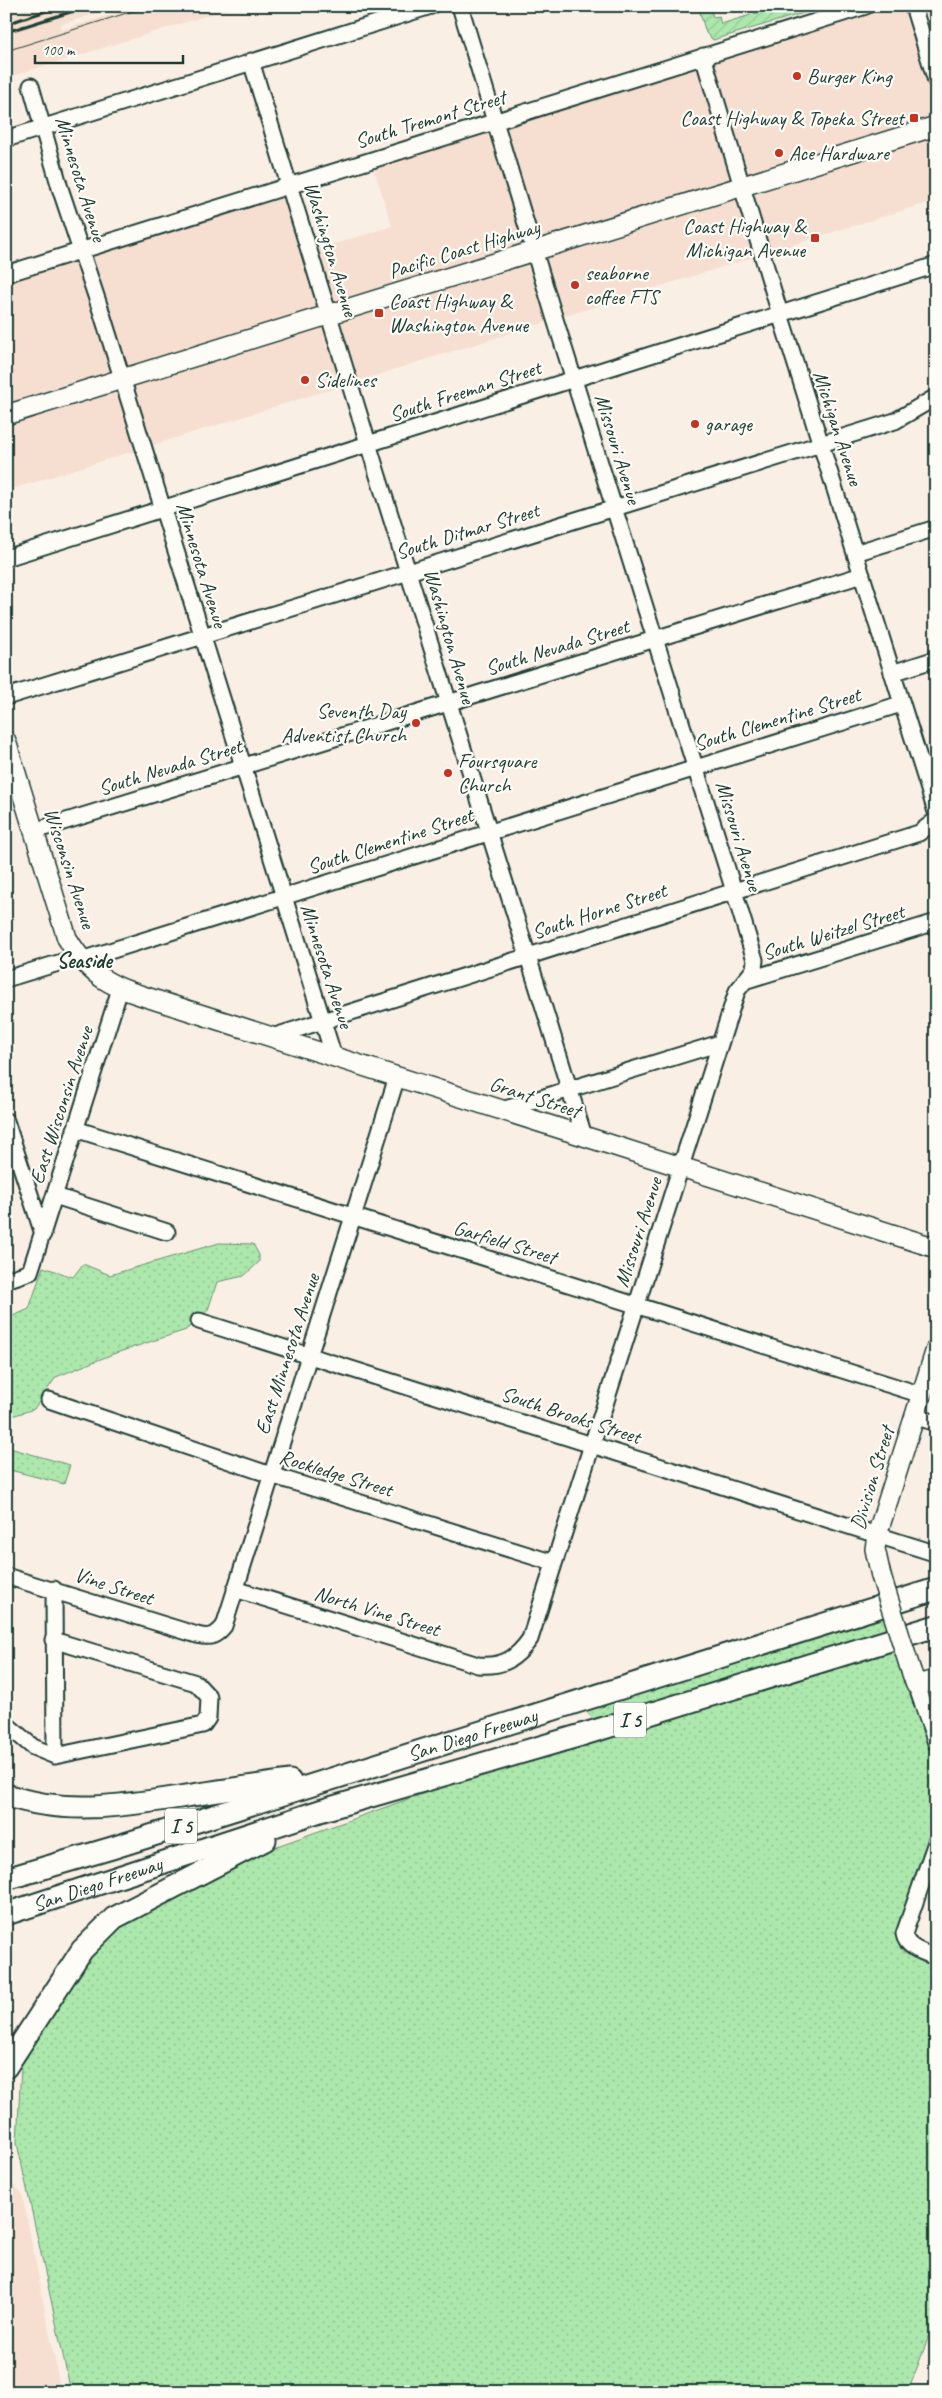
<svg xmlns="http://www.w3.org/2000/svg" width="942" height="2398" font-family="Caveat,sans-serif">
	<defs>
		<pattern id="grass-dots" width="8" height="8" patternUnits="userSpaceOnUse" patternTransform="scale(1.25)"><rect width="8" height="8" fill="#ace7ac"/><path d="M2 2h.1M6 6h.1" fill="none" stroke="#94c795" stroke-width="1.8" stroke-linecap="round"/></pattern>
		<pattern id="garden-furrows" width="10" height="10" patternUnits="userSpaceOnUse" patternTransform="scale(1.25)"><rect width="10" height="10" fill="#ace7ac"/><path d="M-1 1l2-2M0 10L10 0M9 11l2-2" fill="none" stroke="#94c795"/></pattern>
	</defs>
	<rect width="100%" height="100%" fill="#faefe5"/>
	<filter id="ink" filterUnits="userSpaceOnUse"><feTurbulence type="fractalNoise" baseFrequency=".02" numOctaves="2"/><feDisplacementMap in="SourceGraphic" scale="10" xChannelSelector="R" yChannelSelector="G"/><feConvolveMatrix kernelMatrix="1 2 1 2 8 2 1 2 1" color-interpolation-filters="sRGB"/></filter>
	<g filter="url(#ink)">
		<path fill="#f6dfd0" d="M 32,6 L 119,6 L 60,25 L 62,30 L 137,6 L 238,6 L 6,78 L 6,15 Z
			M 890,6 L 905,6 L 921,55 L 936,50 L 936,200 L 6,491 L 6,281 L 285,195 L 302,254 L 392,226 L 373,166 Z
			M 6,2177 L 22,2193 L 61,2392 L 6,2392 Z"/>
		<path fill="url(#grass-dots)" stroke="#669270" d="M 219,1243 L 253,1244 L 259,1255 L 259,1262 L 244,1276 L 217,1282 L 208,1310 L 186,1330 L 113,1354 L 56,1377 L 34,1409 L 6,1418 L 6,1319 L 29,1309 L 43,1267 L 73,1277 L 83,1264 L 110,1275 Z
			M 6,1447 L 70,1465 L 64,1484 L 6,1469 Z
			M 887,1603 L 907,1670 L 936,1683 L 936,1858 L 908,1939 L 936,1957 L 936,2317 L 908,2392 L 71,2392 L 17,2143 L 22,2047 L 90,1941 L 227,1864 L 598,1731 L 593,1719 L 574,1698 Z"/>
		<path fill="url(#garden-furrows)" stroke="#669270" d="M 698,6 L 710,6 L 713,17 L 719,16 L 721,24 L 780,6 L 827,6 L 713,40 L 706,33 Z"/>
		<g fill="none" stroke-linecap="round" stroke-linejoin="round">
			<defs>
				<path id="minor" d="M 913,6 L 936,81
					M 703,56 L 780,314 L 936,812
					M 251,61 C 360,420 471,778 584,1136
					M 31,86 L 60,188 L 102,314 L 334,1057
					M 6,139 L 431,6
					M 6,274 L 866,6
					M 855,553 L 936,528
					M 6,558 L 936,265
					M 892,673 L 936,659
					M 6,697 L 895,421 L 936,397
					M 34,831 L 862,575
					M 6,979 L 65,961 L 81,960 L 901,704
					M 744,981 L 936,922
					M 272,1037 L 919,833 L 936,820
					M 502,1110 L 720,1043
					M 6,1121 L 43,1234
					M 75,1129 L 922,1395
					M 55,1196 L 167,1232
					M 6,1280 L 30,1272 L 120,989
					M 199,1321 L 931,1552
					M 49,1400 L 271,1475 L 554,1563
					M 914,1416 L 936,1423
					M 6,1576 L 197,1635 C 210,1638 215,1637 224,1626 L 397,1077
					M 235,1589 L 478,1665 C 503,1667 516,1659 530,1639 L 737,991 L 754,969 L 755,960 L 734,891 L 554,316 L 460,6
					M 53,1640 L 196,1683 L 209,1697 L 208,1718 L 203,1725 L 55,1756 L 54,1589
					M 916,1685 L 936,1743
					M 6,1724 L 33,1747 L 55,1756
					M 936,1842 L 904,1934 C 906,1948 925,1953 936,1957"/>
				<path id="major" d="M 6,415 L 936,126
					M 6,741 L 67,938 C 95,985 119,988 168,1004 L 936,1248
					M 881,1576 L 875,1549 L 877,1535 L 936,1349
					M 911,1671 L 916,1685 L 936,1680"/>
				<g id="highway">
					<path d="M 6,1795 C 63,1815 122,1806 180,1797 C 217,1791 253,1786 290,1781"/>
					<path id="s1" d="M 6,1879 L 112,1848 L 936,1589"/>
					<path id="s2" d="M 6,1914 L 323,1810 L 578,1736 L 936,1626"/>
					<path d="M 6,2067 L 82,1950 L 114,1918 L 265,1840"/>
				</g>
			</defs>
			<use href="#minor" stroke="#1f3d34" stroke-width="19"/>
			<use href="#major" stroke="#1f3d34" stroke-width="22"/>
			<use href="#highway" stroke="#1f3d34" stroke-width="25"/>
			<use href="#minor" stroke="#fdfcf7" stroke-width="15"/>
			<use href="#major" stroke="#fdfcf7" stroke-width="19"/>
			<use href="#highway" stroke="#fdfcf7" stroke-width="21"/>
			<path stroke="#1f3d34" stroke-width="1" d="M 6,51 L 149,6"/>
			<path stroke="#1f3d34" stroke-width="3" d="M 6,24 L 62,6
				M 6,32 L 90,6"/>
			<defs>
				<path id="major-bridge" d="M 881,1576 L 911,1671"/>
			</defs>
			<use href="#major-bridge" stroke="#1f3d34" stroke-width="22" stroke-linecap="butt"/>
			<use href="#major-bridge" stroke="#fdfcf7" stroke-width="19"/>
		</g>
	</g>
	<g fill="#c8321e" stroke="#fdfcf7" stroke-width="2">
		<circle cx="797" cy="76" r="5"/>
		<rect x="909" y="113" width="10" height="10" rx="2.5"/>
		<circle cx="779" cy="153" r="5"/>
		<rect x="810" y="233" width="10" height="10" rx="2.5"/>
		<circle cx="575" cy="285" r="5"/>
		<rect x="374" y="308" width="10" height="10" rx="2.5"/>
		<circle cx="305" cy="380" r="5"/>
		<circle cx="695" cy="424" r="5"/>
		<circle cx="416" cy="723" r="5"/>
		<circle cx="448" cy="773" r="5"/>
	</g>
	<g text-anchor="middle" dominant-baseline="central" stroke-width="4.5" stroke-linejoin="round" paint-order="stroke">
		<g fill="#fdfcf7" stroke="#62766e" stroke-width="1">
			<rect x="614" y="1702.5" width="32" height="35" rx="4"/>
			<rect x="165" y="1808.5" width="32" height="35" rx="4"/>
		</g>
		<g font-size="20" font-weight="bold" fill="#1f3d34">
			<text x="630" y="1720">I 5</text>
			<text x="181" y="1826">I 5</text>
		</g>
		<g font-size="21" fill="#1f3d34" stroke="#fdfcf7" text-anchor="start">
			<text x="807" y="76">Burger King</text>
			<text x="904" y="118" text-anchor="end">Coast Highway &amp; Topeka Street</text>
			<text x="789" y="153">Ace Hardware</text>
			<text x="805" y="226" text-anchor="end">Coast Highway &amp;<tspan x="805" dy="24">Michigan Avenue</tspan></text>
			<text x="585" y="273">seaborne<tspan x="585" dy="24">coffee FTS</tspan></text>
			<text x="389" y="301">Coast Highway &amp;<tspan x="389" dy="24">Washington Avenue</tspan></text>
			<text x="315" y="380">Sidelines</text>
			<text x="705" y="424">garage</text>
			<text x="406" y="711" text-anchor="end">Seventh Day<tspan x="406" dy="24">Adventist Church</tspan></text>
			<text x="458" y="761">Foursquare<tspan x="458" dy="24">Church</tspan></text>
		</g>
		<g font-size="21" fill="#1f3d34" stroke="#fdfcf7">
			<text transform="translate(430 119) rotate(-17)">South Tremont Street</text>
			<text transform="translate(81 179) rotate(73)">Minnesota Avenue</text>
			<text transform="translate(331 249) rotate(73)">Washington Avenue</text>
			<text transform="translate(464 249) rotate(-17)">Pacific Coast Highway</text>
			<text transform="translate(465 391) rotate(-18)">South Freeman Street</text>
			<text transform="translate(838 428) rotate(72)">Michigan Avenue</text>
			<text transform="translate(618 449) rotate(73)">Missouri Avenue</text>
			<text transform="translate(467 531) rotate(-17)">South Ditmar Street</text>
			<text transform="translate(202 565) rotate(73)">Minnesota Avenue</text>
			<text transform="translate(450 636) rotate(74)">Washington Avenue</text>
			<text transform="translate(557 647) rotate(-17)">South Nevada Street</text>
			<text transform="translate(777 719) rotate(-17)">South Clementine Street</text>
			<text transform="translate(170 767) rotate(-17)">South Nevada Street</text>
			<text transform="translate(739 836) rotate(73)">Missouri Avenue</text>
			<text transform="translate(390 841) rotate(-18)">South Clementine Street</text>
			<text transform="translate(70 868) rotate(72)">Wisconsin Avenue</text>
			<text transform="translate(599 911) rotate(-18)">South Horne Street</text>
			<text transform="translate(833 932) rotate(-17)">South Weitzel Street</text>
			<text transform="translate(327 966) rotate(72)">Minnesota Avenue</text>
			<text transform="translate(535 1097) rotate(18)">Grant Street</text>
			<text transform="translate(61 1105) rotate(-72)">East Wisconsin Avenue</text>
			<text transform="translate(638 1232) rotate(-72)">Missouri Avenue</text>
			<text transform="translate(505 1242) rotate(17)">Garfield Street</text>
			<text transform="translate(287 1354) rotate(-72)">East Minnesota Avenue</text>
			<text transform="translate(571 1415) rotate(18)">South Brooks Street</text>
			<text transform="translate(336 1473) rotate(17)">Rockledge Street</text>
			<text transform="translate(872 1478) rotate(-73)">Division Street</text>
			<text transform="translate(114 1586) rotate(18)">Vine Street</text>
			<text transform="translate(377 1611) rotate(17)">North Vine Street</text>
			<text stroke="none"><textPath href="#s1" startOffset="488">San Diego Freeway</textPath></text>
			<text stroke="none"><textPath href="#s2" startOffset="96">San Diego Freeway</textPath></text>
		</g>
		<g font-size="22" font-weight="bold" fill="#1f3d34" stroke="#fdfcf7">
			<text x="84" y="961">Seaside</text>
		</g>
	</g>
	<rect width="942" height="2398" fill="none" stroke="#fdfcf7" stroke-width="25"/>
	<rect x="12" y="12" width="917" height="2373" fill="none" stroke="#1f3d34" stroke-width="2" filter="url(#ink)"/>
	<path d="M35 55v8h148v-8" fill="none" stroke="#1f3d34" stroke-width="2.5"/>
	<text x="42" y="55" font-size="15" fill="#1f3d34" stroke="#fdfcf7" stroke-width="4" paint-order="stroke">100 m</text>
</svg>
